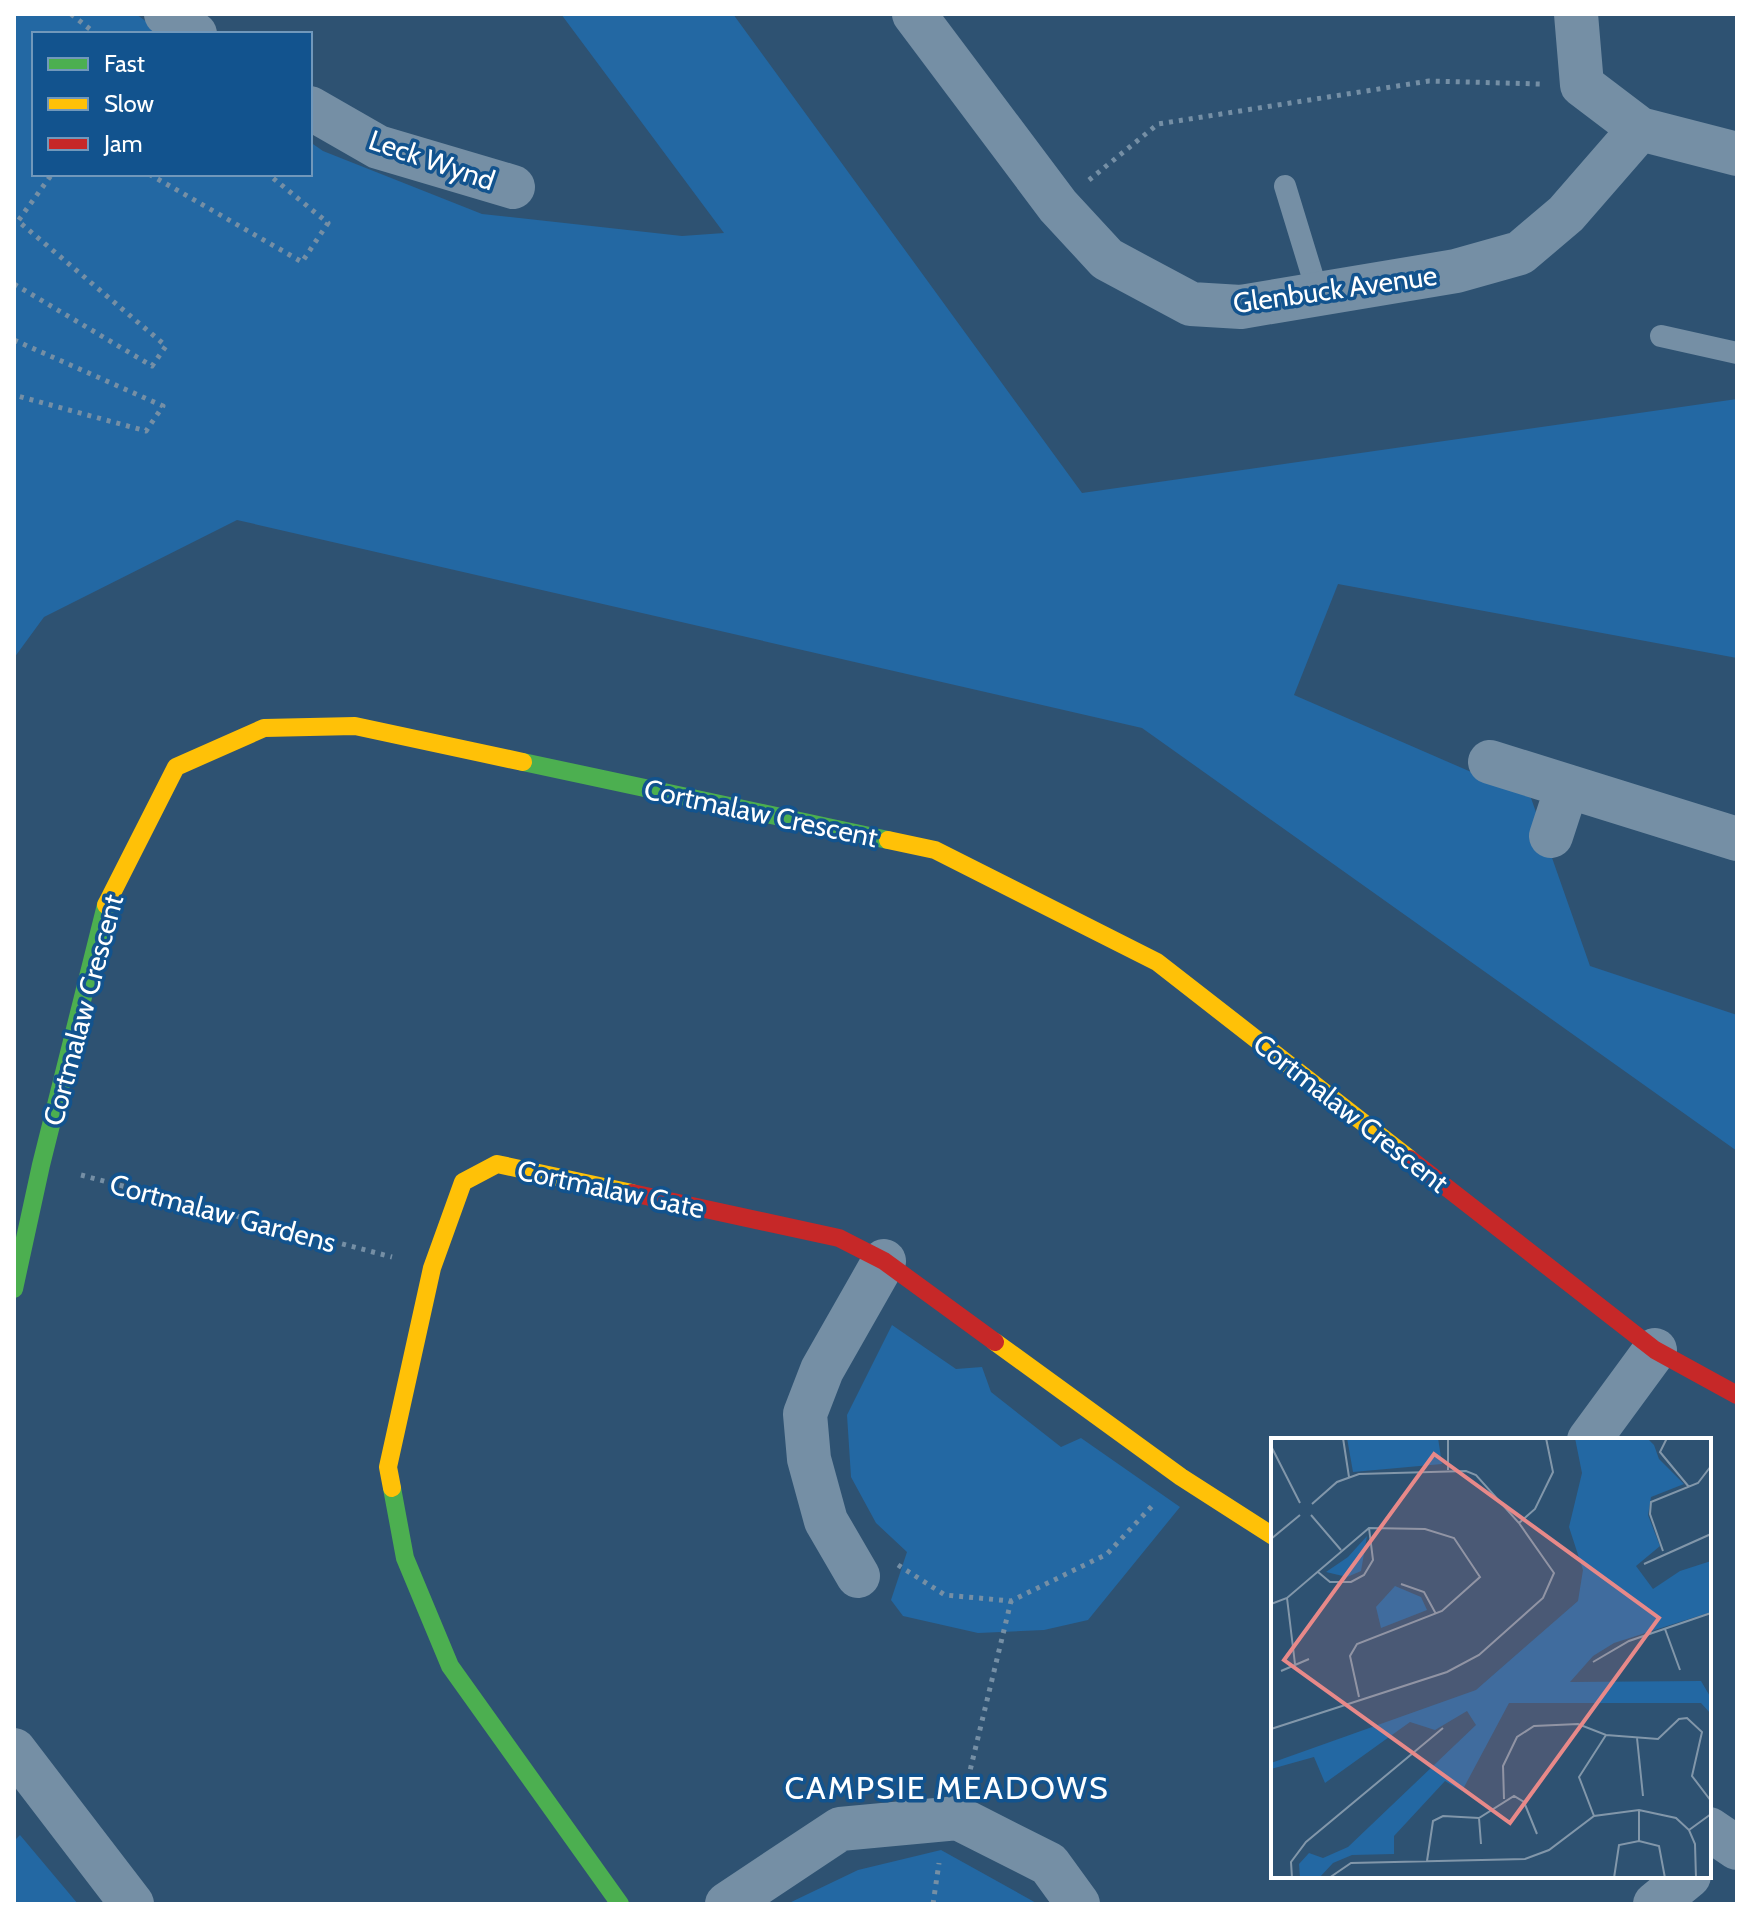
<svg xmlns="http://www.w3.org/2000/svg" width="1751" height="1918" font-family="Cabin,sans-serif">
	<rect width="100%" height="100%" fill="#2e5272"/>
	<path fill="#2368a3" d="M 14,14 L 136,14 L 163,34 L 34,34 L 34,174 L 310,174 L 310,142 L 323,151 L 482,214 L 682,236 L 724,233 L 561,14 L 733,14 L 1082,493 L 1737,399 L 1737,658 L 1338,584 L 1294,695 L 1531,798 L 1590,966 L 1737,1015 L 1737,1151 L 1142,728 L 237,520 L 44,617 L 14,658 Z
		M 892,1325 L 956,1369 L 982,1367 L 991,1392 L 1061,1447 L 1081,1438 L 1180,1507 L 1088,1620 L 1044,1630 L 978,1633 L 903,1616 L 891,1600 L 907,1552 L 876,1523 L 851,1477 L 847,1415 Z
		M 20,1835 L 78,1904 L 14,1904 L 14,1841 Z
		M 941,1850 L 1038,1904 L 787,1904 L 858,1870 Z"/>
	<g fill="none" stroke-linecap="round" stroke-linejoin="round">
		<path stroke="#758fa5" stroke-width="5" stroke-dasharray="4 6" stroke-linecap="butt" d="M 71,14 L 96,34
			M 149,174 L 302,262 L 328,223 L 268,174
			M 1089,180 L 1158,124 L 1429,81 L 1540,84
			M 14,284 L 152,366 L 166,346 L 18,221 L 52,174
			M 14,340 L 163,406 L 146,431 L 14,395
			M 81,1175 L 392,1257
			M 898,1565 L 945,1595 L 1011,1601 L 1107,1554 L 1152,1506
			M 968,1779 L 1011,1601
			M 933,1904 L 939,1863"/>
		<path stroke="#758fa5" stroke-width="22" d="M 1285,186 L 1318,294
			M 1661,336 L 1737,353"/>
		<path stroke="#758fa5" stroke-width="44" d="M 166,14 L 195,34
			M 914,14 L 1058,206 L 1107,259 L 1191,304 L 1241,307 L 1456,271 L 1520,253 L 1566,214 L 1640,129
			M 1576,14 L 1582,85 L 1640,129 L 1737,154
			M 310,108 L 378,147 L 513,187
			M 1490,762 L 1737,839
			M 1551,836 L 1567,787
			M 1589,1440 L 1655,1350
			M 858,1576 L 826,1521 L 809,1459 L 805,1414 L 822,1370 L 884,1261
			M 14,1750 L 132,1904
			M 1709,1829 L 1737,1848
			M 727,1904 L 840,1829 L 958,1818 L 1049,1864 L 1078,1904
			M 1655,1904 L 1689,1876"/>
		<path stroke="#4caf50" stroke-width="18" d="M 523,762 L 888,840
			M 14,1289 L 41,1165 L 106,905
			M 392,1488 L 405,1558 L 450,1666 L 620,1904"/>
		<path stroke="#ffc107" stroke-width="18" d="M 888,840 L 935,850 L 1157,962 L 1410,1159
			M 106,905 L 176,767 L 264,728 L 355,726 L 523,762
			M 995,1342 L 1181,1477 L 1273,1536
			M 392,1488 L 388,1467 L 432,1268 L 463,1182 L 497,1164 L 632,1193"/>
		<path stroke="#c62828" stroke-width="18" d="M 1410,1159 L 1655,1350 L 1737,1395
			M 632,1193 L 839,1238 L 884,1261 L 995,1342"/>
	</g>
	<g text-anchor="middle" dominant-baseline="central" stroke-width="7" stroke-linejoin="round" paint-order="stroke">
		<g font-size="28" fill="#fff" stroke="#12538e">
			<text transform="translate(432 160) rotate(19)">Leck Wynd</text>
			<text transform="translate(1335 289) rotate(-8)">Glenbuck Avenue</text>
			<text transform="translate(761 813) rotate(12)">Cortmalaw Crescent</text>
			<text transform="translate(83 1010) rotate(-75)">Cortmalaw Crescent</text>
			<text transform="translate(1351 1113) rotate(38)">Cortmalaw Crescent</text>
			<text transform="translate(611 1189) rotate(12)">Cortmalaw Gate</text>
			<text transform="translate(223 1213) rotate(15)">Cortmalaw Gardens</text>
		</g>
		<g font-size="32" letter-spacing="2" fill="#fff" stroke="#12538e">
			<text x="947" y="1787">CAMPSIE MEADOWS</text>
		</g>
	</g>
	<g transform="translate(1271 1438)">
		<rect width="440" height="440" fill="#2e5272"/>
		<path d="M 76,0 L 167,0 L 171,26 L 82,34 ZM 304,0 L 376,0 L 383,7 L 388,21 L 413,46 L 380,59 L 377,77 L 389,108 L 365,128 L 382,151 L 409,133 L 440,123 L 440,174 L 343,205 L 322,218 L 299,244 L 430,243 L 440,260 L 440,276 L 430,265 L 238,265 L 191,353 L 174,343 L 123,398 L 123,416 L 81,417 L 62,425 L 48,440 L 29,440 L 28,426 L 38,415 L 52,420 L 77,409 L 205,287 L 196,273 L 164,292 L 139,284 L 54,345 L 43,319 L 0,331 L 0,325 L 205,252 L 307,163 L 312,132 L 298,89 L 311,35 ZM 96,98 L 90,133 L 76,139 L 55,134 L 77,119 ZM 124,148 L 150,159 L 156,172 L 110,190 L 105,169 Z" fill="#2368a3"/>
		<path fill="none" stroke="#8297aa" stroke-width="2" d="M 72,0 L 78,39M 177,0 L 177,32M 396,0 L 389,14 L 418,49M 0,8 L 29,65M 40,77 L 70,112M 248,85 L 264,71 L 282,34 L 275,0M 0,101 L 29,77M 392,113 L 379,76 L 380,64 L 427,45 L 440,28M 373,126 L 440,96M 47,134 L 59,144 L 80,144 L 93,137 L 102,122 L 98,90M 130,146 L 153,154 L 165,176M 16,160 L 24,226M 0,166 L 16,160 L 98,90 L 154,91 L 183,100 L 209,139 L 171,173 L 86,206 L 79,218 L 88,259M 394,191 L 409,232M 322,224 L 358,203 L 440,175M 10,233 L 38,221M 0,291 L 176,234 L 208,217 L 272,160 L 283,135 L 248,85 L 205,37 L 195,33 L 88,36 L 66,44 L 41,66M 366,300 L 372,358M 233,361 L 232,328 L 246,299 L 263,288 L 307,286 L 335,297 L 387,301 L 408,281 L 416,280 L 431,294 L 421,338 L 440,363M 323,378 L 308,339 L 335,297M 208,380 L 210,406M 418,392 L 440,376M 368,403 L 368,372M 156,423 L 162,383 L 172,378 L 208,380 L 243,358 L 253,364 L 266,396M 21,440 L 20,424 L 35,404 L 172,290M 58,440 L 80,425 L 254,421 L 278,412 L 323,378 L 368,372 L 405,380 L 418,392 L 424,406 L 425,440M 343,440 L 348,407 L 368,403 L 388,408 L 394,440"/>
		<path fill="#e88989" fill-opacity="0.15" stroke="#e88989" stroke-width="4" d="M 163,16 L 388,180 L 239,385 L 13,222 Z"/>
		<rect width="440" height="440" fill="none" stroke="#fff" stroke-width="4"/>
	</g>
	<rect width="1751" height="1918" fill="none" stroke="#ffffff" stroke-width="32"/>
	<rect x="32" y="32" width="280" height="144" fill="#12538e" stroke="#7198bb" stroke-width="2"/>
	<rect x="48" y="58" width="40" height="12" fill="#4caf50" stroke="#7198bb" stroke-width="2"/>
	<text x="104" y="72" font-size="24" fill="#ffffff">Fast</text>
	<rect x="48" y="98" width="40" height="12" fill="#ffc107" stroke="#7198bb" stroke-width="2"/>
	<text x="104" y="112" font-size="24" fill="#ffffff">Slow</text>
	<rect x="48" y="138" width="40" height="12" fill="#c62828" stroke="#7198bb" stroke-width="2"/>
	<text x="104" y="152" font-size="24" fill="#ffffff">Jam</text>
</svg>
